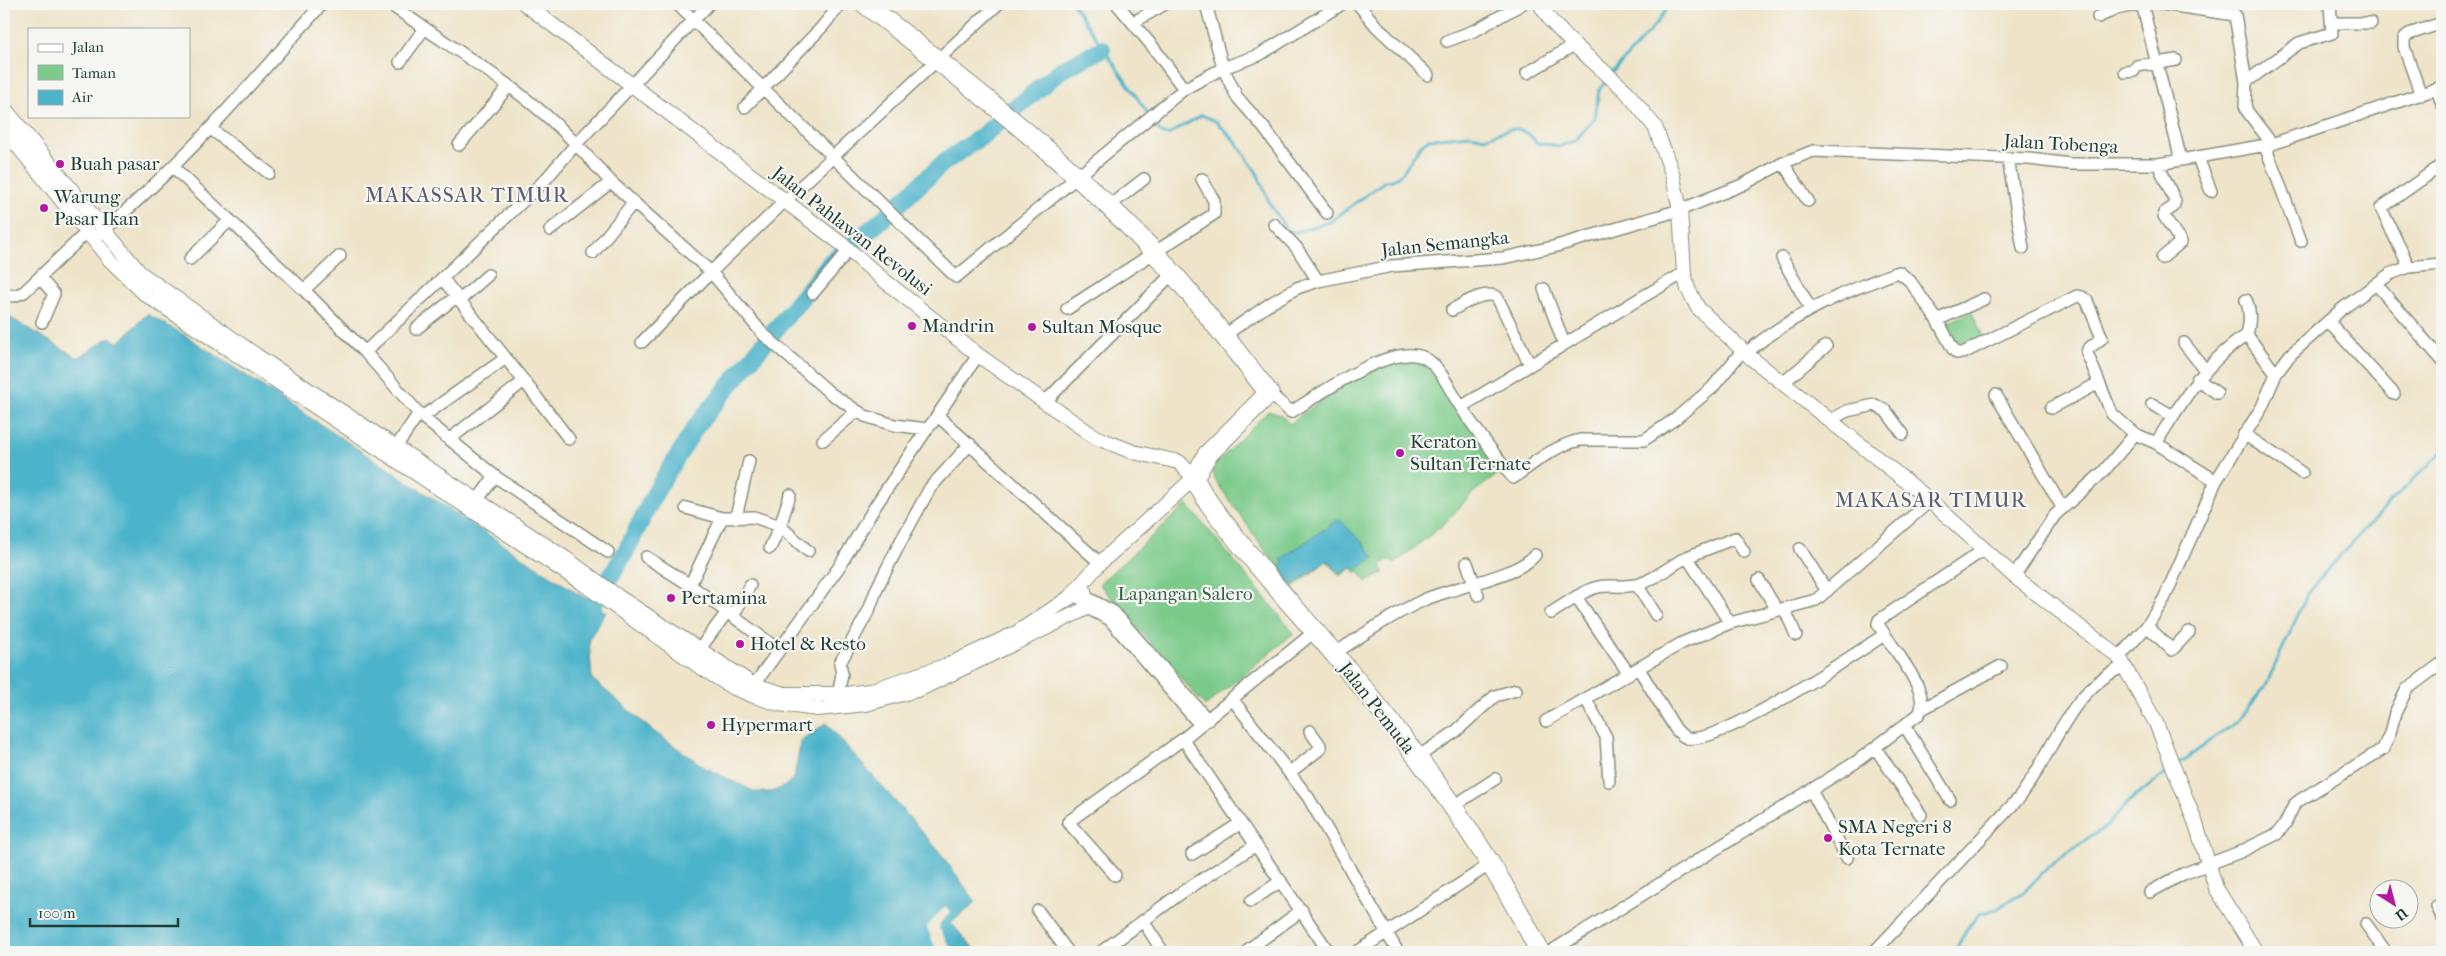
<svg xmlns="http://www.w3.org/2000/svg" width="2446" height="956" font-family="'IM FELL French Canon',serif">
	<rect width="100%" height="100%" fill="#f6f6f2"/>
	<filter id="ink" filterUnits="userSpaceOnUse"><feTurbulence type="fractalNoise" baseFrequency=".02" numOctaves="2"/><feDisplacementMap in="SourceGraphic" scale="10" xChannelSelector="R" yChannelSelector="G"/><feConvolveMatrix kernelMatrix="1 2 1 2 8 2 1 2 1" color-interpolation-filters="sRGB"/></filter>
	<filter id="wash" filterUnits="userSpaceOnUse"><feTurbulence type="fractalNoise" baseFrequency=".0096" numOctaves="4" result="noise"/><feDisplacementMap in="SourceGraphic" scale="20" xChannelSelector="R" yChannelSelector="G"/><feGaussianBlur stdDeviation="1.12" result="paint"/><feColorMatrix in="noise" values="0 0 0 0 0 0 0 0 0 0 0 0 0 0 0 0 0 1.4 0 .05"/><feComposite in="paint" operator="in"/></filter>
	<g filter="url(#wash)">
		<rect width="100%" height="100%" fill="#efe4c9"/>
		<path fill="#7ccb8b" stroke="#4e8460" d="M 1972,312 L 1983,337 L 1954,350 L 1943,325 Z
			M 1417,360 C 1439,369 1486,448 1501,472 L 1474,492 L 1443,525 L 1394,564 L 1389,559 L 1381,565 L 1383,573 L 1366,582 L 1359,571 L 1356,573 L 1352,568 L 1340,576 L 1327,561 L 1292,588 L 1215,480 L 1213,472 L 1215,464 L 1268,411 L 1281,415 L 1290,424 C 1329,393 1367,365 1417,360 Z
			M 1187,504 L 1294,633 L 1205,706 L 1099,584 Z"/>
		<path fill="#4cb3ca" stroke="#36787f" d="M 4,314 L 78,358 L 110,337 L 118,343 L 147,314 L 183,334 L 606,612 L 589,639 L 592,679 L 653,731 L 706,768 L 755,792 L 772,792 L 785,786 L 794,777 L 801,741 L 826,723 L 938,850 L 976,902 L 951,923 L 977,952 L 4,952 Z
			M 1339,519 L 1362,542 L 1374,557 L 1356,570 L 1353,566 L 1340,574 L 1328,560 L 1292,585 L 1280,567 L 1283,563 L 1281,559 Z"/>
		<path fill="#efe4c9" d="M 945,906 L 951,912 L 940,923 L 939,928 L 953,952 L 937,952 L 927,927 Z"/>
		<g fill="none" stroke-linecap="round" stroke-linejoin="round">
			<path stroke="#4cb3ca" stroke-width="3" d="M 1073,4 L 1149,115
				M 1611,74 L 1657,23 L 1670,4
				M 1152,120 L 1161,133 L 1168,135 L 1202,115 L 1217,122 L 1236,142 L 1257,173 L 1271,206 L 1287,230 L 1295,232 L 1330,222 L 1385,181 L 1393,180 L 1403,172 L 1420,146 L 1429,139 L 1470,135 L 1485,138 L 1509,129 L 1518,129 L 1529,134 L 1537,143 L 1560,146 L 1575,141 L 1595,118 L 1599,90 L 1608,79
				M 2177,765 L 2237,722 L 2265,687 L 2307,595 L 2331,565 L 2395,497 L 2442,452
				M 1954,952 L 1969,926 L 1979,914 L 1997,909 L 2024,892 L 2050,865 L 2107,826 L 2127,803 L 2170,770"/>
			<path stroke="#4cb3ca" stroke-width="18" d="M 594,603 L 625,553 L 656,491 L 697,425 L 831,262 L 884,218 L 943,163 L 981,137 L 1061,70 L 1102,49"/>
		</g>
	</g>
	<g filter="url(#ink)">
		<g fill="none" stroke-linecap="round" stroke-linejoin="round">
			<defs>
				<path id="minor" d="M 390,4 C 453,50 522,87 576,144 L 709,4
					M 677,4 L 956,277 L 1184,89 L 1223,68 L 1259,55 L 1342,4
					M 1117,4 L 1153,47 L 1184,89
					M 1206,4 L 1223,68 L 1237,97 L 1264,128 L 1327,213
					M 1358,4 L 1377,27 L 1428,75
					M 2142,4 L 2181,160
					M 2162,4 L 2235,15 L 2246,82 L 2245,105 L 2247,111 L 2272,144
					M 2098,17 L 2116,9 L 2141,4
					M 1134,22 L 1165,4
					M 2332,23 L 2371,23
					M 1447,41 L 1476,30 L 1522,4
					M 400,62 L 424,29
					M 2125,72 L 2134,71 L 2137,66 L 2176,60
					M 1527,73 L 1574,45
					M 2246,82 L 2299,43 L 2332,33 L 2330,4
					M 2437,89 L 2442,104
					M 2421,95 L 2404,47 L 2404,38 L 2409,34 L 2442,23
					M 745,107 L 822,27 L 841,4
					M 211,129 L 269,173
					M 459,145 L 509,86
					M 2265,146 L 2301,241
					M 2008,158 L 2023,248
					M 2198,158 L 2211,191
					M 1783,163 L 1808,201
					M 2158,164 L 2175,201 L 2173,207 L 2164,213 L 2164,216 L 2181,242 L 2162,258
					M 173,167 L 304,290 L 365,352 L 422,417 L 496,477 L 608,552
					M 1109,206 L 1144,179
					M 1274,224 L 1296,247 L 1318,281
					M 550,230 L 611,182
					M 99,234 C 182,165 251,84 322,4
					M 593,253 L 633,203
					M 1782,258 L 1810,308
					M 190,259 L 230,220
					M 2409,267 L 2381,208 L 2442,165
					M 40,278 L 54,294 L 42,322
					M 442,278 L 524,381 L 450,439
					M 2376,284 L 2440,358
					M 1544,289 L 1564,344
					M 304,290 L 340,256
					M 813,293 L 849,250
					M 4,294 L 14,296 L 24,292 L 87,232
					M 460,300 L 488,275
					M 1067,309 L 1214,214 L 1214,201 L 1202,179
					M 1452,310 C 1463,304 1484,290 1497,297 L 1530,365
					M 1937,320 L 1953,349 L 1957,353 L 1963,353 L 2077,296 L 2082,297 L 2087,301 L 2102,338 L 2088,349 L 2087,353 L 2112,414 L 2135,434
					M 2328,321 L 2394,394
					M 416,329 L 457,296
					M 2247,335 L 2276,374
					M 1225,338 L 1232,330 L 1271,303 L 1297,288 L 1318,281 L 1392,266 L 1503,258 L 1553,247 L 1680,210 L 1742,185 L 1783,163 L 1813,151 L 2029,159 L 2070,164 L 2158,164 L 2272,144 L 2442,87
					M 642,342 L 711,272 L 763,334 L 830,393 L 865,416 L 894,425 L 927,429 L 933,422 L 978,355
					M 2184,343 L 2205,370
					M 365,352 L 545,180 L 576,144 L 611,182 L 711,272 L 784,202 L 998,4
					M 1746,353 C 1781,324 1817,304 1859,287 C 1873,282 1885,276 1899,272 L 1910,281 L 1937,320 L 1984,299
					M 2197,379 L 2217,393
					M 524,381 L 569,439
					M 1783,383 L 1826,346
					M 1269,393 L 1291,412 C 1318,396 1397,337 1428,360 C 1443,371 1451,393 1461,407 C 1477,432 1495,455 1513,478 C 1534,463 1554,446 1580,440 L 1644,440 L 1675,419 L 1712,388 L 1743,350
					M 1996,395 L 2062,507
					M 1045,402 L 1172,274
					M 2152,404 L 2173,416
					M 1461,407 L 1639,299 L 1684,273
					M 2051,408 L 2099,383
					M 938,416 L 1100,563
					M 422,417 L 506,358
					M 1831,420 L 1847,411 L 1875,405 L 1886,411 L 1903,434
					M 2244,434 L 2302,473
					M 823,440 L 857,411
					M 2156,443 C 2182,402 2205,361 2247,335 C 2250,322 2251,312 2246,300
					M 396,447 L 419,413
					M 2216,481 L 2262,407 L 2276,374 L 2290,355 L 2342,309 L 2390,274 L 2409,267 L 2442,264
					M 476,502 L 495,476
					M 686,508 L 722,518
					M 736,517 L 749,461
					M 770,548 L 780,526 L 790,495
					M 1800,549 L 1827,591
					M 646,557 L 690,585 L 779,650
					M 1687,557 L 1735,538 L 1744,552
					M 1467,563 L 1478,595
					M 2014,576 L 2055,515 L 2103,472 L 2135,434 L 2156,443 L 2216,481 L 2164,599 L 2147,626 L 2119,657
					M 1759,580 L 1777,610
					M 690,585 L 722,518 L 754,517 L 780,526 L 808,551
					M 1637,585 L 1656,615
					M 1078,598 L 1086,597 L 1114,612 L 1208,720
					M 1087,608 L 1109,619 L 1200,725
					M 1784,608 L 1796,635
					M 1551,613 L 1576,597
					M 733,616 L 750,585
					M 2147,626 L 2172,650 L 2189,632
					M 699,650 L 727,612
					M 1334,654 C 1364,634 1393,614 1426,599 C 1454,587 1518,576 1535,555
					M 1639,669 L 1675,728 C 1678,732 1682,736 1687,738 C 1720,745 1852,656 1884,635
					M 1629,674 L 1576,597 C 1603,580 1608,589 1636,585 C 1650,583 1673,564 1687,557 L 1730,623
					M 754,685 L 839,567 L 876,505 L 927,429
					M 838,695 L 842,674 L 840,663 L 869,610 L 877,588 L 901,541 L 930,488 L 970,444
					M 1586,699 L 1606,737 L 1609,781
					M 1233,700 L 1308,797 L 1398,952
					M 1922,709 L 2001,666
					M 1546,721 L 1682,643 L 1730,623 L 1816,600 L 1931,500
					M 1905,726 L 1950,800
					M 1183,739 L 1329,952
					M 1876,749 L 1921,815
					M 1416,758 L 1455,732 L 1495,696 L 1516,690
					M 1289,773 L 1320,749 L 1320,745 L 1310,731
					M 1811,790 L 1847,858
					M 1452,807 L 1495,779
					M 1192,854 L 1241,823
					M 1115,875 L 1068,822 L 1183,739 L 1314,632
					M 2150,892 L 2183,874 L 2240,852 L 2277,834 L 2285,824 L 2294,805 L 2300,800 L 2383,749 L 2390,733 L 2395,713 L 2407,689 L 2442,663
					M 1251,901 L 1281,881
					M 2437,906 L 2442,917
					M 1038,911 L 1068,952
					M 1143,921 L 1163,952
					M 2366,924 L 2386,952
					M 1101,952 L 1181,893 L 1256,845
					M 1248,952 L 1249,949 L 1302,910
					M 1357,952 L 1492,863
					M 1550,952 L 1856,762 L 1919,714 C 1933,692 1890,646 1878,624 L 1879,620 L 1985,549
					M 1874,952 L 2019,798 C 2054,753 2068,689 2125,666"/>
				<path id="tertiary" d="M 1540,4 L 1551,21 L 1571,42 L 1626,91 L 1655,127 L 1672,173 L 1680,210 L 1684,273 L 1688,289 L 1698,308 L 1750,357 L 1926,497 L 2014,576 L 2119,657 L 2156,723 L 2196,824 L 2216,888 L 2256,952
					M 4,108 L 140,273 L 257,356 L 565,558 L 617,596 L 754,685 L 784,694 L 847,694 L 869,691 L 948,665 L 1018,632 L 1069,598 L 1100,563 L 1194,478 L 1179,462 L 1133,452 L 1095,437 L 978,355 L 885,281 L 843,245 L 525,4
					M 4,129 L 110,260 L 145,294 L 585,585 L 699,666 L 732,687 L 754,696 L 779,704 L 818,709 L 866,704 L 920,689 L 1087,608 L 1083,585"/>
				<path id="trunk" d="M 865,4 C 959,76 1053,149 1136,233 C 1184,282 1226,339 1269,393 L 1207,455 L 1194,478 C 1205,500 1220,518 1235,537 C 1267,578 1302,616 1336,656 C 1414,747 1486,845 1540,952"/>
			</defs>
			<use href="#minor" stroke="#87907e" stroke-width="14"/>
			<use href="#tertiary" stroke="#87907e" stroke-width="16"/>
			<use href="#trunk" stroke="#87907e" stroke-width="21"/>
			<use href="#minor" stroke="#fff" stroke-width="11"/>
			<use href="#tertiary" stroke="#fff" stroke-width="14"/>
			<use href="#trunk" stroke="#fff" stroke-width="19"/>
		</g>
	</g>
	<g fill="#b5179e" stroke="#f6f6f2" stroke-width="2">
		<circle cx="60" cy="164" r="5"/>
		<circle cx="44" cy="208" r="5"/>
		<circle cx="912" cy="326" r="5"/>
		<circle cx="1032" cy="327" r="5"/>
		<circle cx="1400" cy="453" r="5"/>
		<circle cx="671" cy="598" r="5"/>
		<circle cx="740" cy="644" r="5"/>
		<circle cx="711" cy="725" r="5"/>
		<circle cx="1828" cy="838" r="5"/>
	</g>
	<g text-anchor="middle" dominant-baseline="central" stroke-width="4.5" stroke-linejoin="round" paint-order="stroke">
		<g font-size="19" fill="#1f3d34" stroke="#f6f6f2">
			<text transform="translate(2061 144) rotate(3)">Jalan Tobenga</text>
			<text transform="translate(852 231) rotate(38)">Jalan Pahlawan Revolusi</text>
			<text transform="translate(1445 244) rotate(-6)">Jalan Semangka</text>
			<text transform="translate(1377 708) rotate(52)">Jalan Pemuda</text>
		</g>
		<g font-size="19" fill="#1f3d34" stroke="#f6f6f2" text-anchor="start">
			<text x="70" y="164">Buah pasar</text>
			<text x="54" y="197">Warung<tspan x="54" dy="22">Pasar Ikan</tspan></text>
			<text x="922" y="326">Mandrin</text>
			<text x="1042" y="327">Sultan Mosque</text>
			<text x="1410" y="442">Keraton<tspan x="1410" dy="22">Sultan Ternate</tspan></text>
			<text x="681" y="598">Pertamina</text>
			<text x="750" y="644">Hotel &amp; Resto</text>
			<text x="721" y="725">Hypermart</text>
			<text x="1838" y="827">SMA Negeri 8<tspan x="1838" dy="22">Kota Ternate</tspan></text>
		</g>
		<g font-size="19" fill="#36604a" stroke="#f6f6f2">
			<text x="1185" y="594">Lapangan Salero</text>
		</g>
		<g font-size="21" letter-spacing="1" fill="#5c5e6f" stroke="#f6f6f2">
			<text x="467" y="195">MAKASSAR TIMUR</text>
			<text x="1931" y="500">MAKASAR TIMUR</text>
		</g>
	</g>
	<rect width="2446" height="956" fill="none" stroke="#f6f6f2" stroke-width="20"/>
	<rect x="28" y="28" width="162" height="90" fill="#f6f6f2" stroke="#a0aca6"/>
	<rect x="38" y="44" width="25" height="8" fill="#ffffff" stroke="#a0aca6"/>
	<text x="72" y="52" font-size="15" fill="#1f3d34">Jalan</text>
	<rect x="38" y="65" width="25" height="15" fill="#7ccb8b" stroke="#a0aca6"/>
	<text x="72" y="78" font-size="15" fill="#1f3d34">Taman</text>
	<rect x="38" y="90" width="25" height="15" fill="#4cb3ca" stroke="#a0aca6"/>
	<text x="72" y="102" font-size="15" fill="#1f3d34">Air</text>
	<g transform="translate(2394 904) rotate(144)"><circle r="24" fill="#f6f6f2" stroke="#a0aca6"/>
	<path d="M0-4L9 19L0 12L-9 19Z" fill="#b5179e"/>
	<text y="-8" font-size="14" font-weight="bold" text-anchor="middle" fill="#1f3d34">U</text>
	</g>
	<path d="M30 918v8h148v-8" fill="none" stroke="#1f3d34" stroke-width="2.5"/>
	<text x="38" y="918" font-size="15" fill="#1f3d34" stroke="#f6f6f2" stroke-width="4" paint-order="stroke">100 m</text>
</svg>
